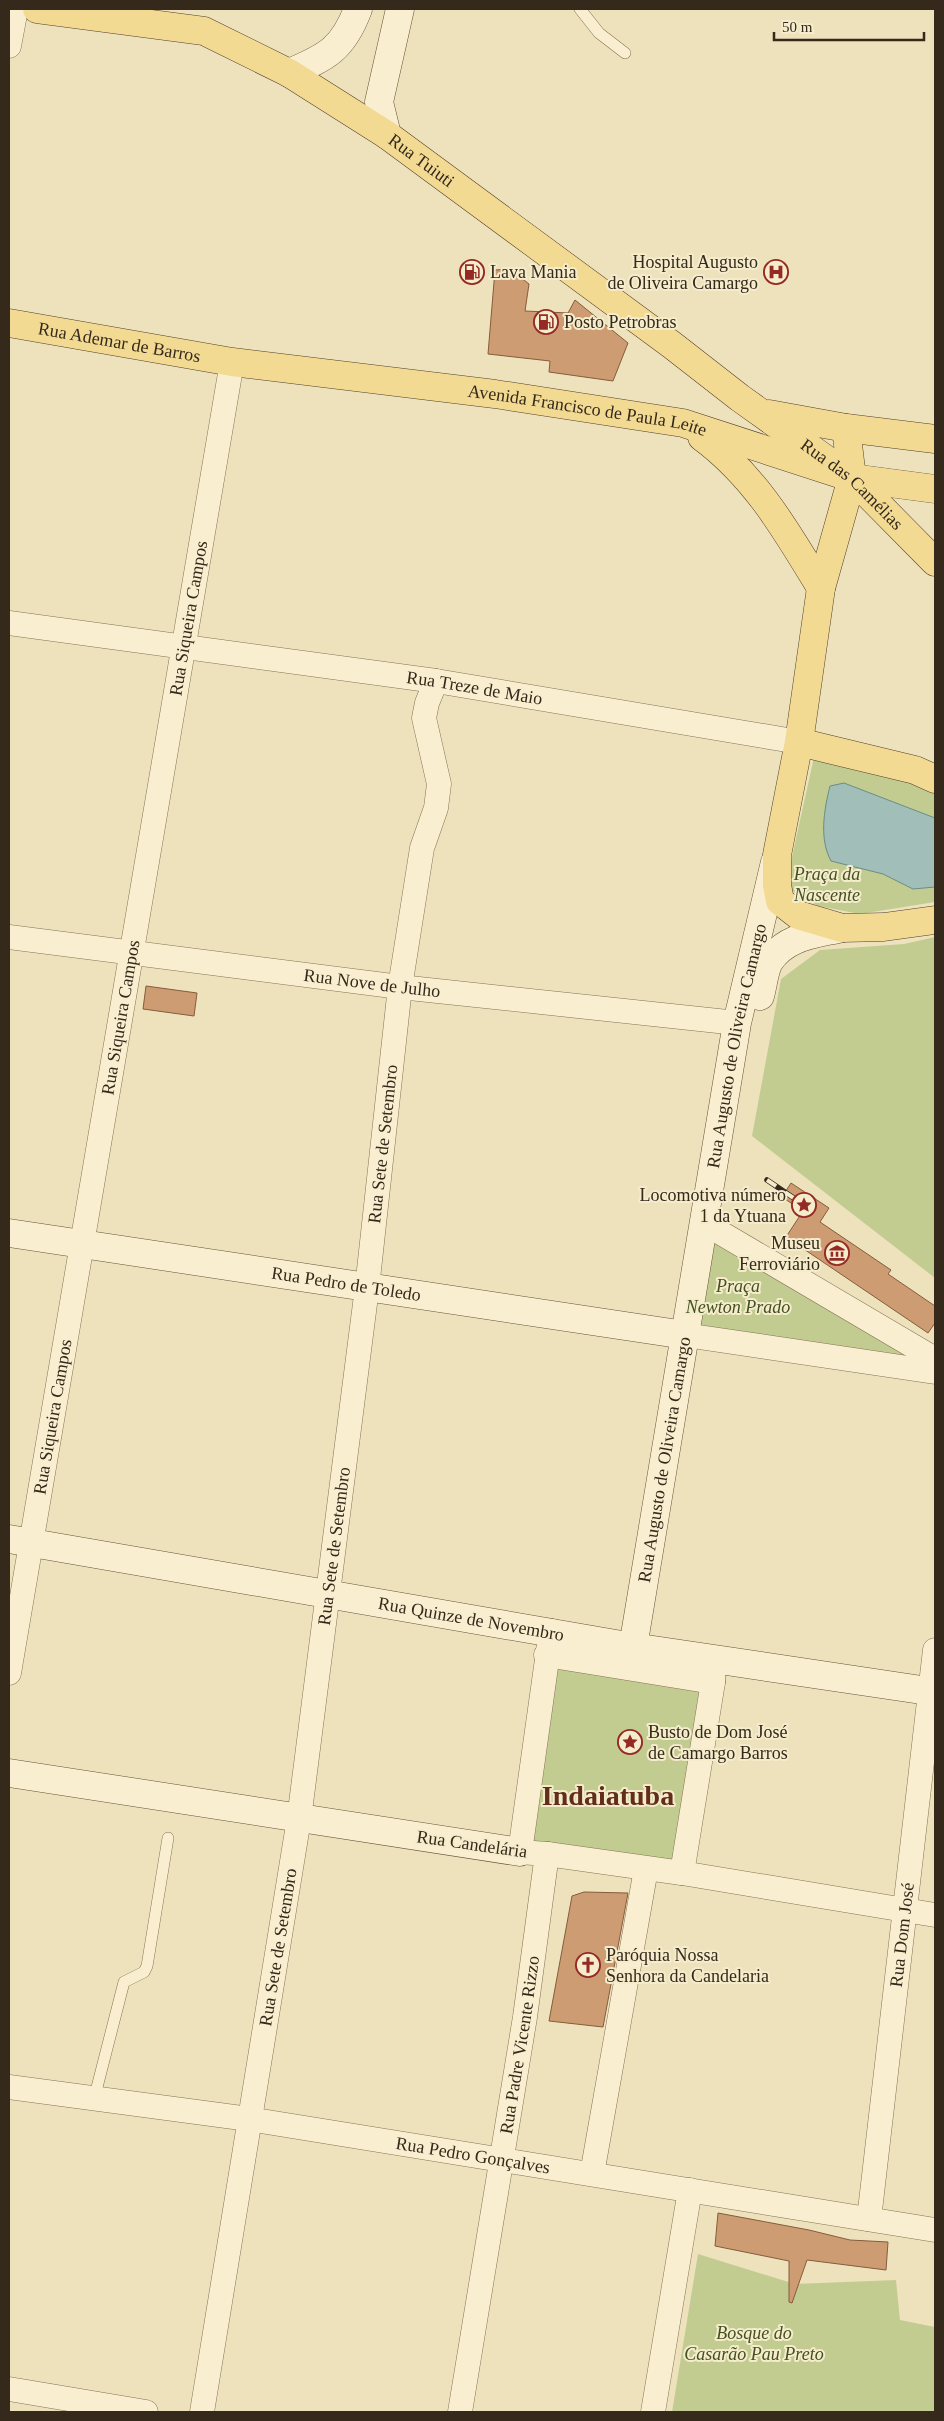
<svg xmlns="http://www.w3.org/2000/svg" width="944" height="2421" font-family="'Times New Roman',serif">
	<rect width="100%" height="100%" fill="#eee2bd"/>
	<path fill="#c2cc91" d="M 814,757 L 935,787 L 935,818 L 844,783 L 831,861 L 883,874 L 913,889 L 935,887 L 935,902 L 860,914 L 818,906 L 792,891 L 790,866 Z
		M 935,937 L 935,1278 L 752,1136 L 781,979 L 820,950 L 904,944 Z
		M 704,1223 L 935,1359 L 685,1335 Z
		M 546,1655 L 713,1682 L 682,1873 L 520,1852 Z
		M 698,2254 L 795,2284 L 896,2280 L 900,2320 L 935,2327 L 935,2412 L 672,2412 Z"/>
	<path fill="#a1bfb8" stroke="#688c85" d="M 844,783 L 935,818 L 935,887 L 913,889 L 883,874 L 831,861 C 819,839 824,810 830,786 Z"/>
	<path fill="#cd9c72" stroke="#855c3c" d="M 510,269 L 529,284 L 525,311 L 568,313 L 575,300 L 628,343 L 613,381 L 549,372 L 550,361 L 488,354 L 495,270 Z
		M 146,986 L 197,993 L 194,1016 L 143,1009 Z
		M 791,1183 L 829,1208 L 820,1222 L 891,1270 L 888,1274 L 935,1306 L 935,1323 L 928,1333 L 786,1237 L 803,1211 L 782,1197 Z
		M 584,1892 L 628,1893 L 603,2027 L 549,2021 L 572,1896 Z
		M 718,2213 L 809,2230 L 850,2240 L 888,2242 L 886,2270 L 807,2260 L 792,2303 L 789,2302 L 789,2261 L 715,2246 Z"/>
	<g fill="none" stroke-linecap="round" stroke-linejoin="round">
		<defs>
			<path id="lane" d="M 580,9 L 599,33 L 625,53
				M 94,2099 L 124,1982 L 144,1972 L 147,1966 L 168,1838"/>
			<g id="street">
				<path d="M 9,46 L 16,9"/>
				<path id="s1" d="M 9,623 L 436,681 L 799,742"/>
				<path id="s2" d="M 9,937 L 400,987 L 737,1023"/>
				<path d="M 704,1223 L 935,1359"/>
				<path d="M 685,1335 L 935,1372"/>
				<path d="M 551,1631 L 520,1852 L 547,1854 L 682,1873 L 935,1915"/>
				<path d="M 546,1655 L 713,1682"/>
				<path id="s3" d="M 9,1673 L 232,362"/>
				<path d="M 682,1873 L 713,1682 L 714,1658"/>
				<path id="s4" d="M 9,2087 L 249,2119 L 935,2230"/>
				<path d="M 592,2174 L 646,1869"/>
				<path id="s5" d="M 869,2219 L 935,1650"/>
				<path d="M 9,2389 L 146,2412"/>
				<path id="s6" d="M 202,2412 L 299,1819 L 367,1288 L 400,987 L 422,848 L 436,808 L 439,784 L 424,718 L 427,703 L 436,681"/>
				<path id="s7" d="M 460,2412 L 525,2017 L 547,1854"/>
				<path d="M 653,2412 L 690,2190"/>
			</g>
			<g id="secondary">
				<path d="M 289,73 C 327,57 343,49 358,9"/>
				<path d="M 387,135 L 379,102 L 400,9"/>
				<path d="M 760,996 C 763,986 764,971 769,962 C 785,936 816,934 842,928"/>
				<path id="s8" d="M 9,1233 L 685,1335"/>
				<path id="s9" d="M 9,1539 L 633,1647 L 935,1692"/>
				<path id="s10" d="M 633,1647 L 737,1023 L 775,862"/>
				<path d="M 9,1773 L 520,1852"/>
			</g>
			<g id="primary">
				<path id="s11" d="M 37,9 L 204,31 L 289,73 L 387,135 L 672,345 L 740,398 L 852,478 L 935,562"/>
				<path id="s12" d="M 9,323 L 232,362 L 495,394 L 683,423 L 852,478 L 935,489"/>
				<path d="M 769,414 L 846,428 L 935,439"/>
				<path d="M 846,428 L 852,478 L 821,588 L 799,742 L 777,855 L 777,885 L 780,901 L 798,915 L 842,928 L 884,927 L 935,920"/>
				<path d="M 702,437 C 756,477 787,532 821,588"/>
				<path d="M 799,742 L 915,770 L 935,779"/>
			</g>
		</defs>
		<use href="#lane" stroke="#867256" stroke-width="12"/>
		<use href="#street" stroke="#867256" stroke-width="25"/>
		<use href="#secondary" stroke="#675339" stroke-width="29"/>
		<use href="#primary" stroke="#533f2b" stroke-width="29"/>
		<use href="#lane" stroke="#f9efd0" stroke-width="11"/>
		<use href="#street" stroke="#f9efd0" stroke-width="24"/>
		<use href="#secondary" stroke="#f9efd0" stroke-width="28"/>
		<use href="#primary" stroke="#f3da93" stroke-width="28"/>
		<defs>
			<path id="rail" d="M 767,1180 L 804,1205"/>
		</defs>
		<use href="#rail" stroke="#35291b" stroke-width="5.5"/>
		<use href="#rail" stroke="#f5eccc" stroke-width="4" stroke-dasharray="11" stroke-linecap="butt"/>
	</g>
	<defs>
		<symbol id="fuel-ring" viewBox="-11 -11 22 22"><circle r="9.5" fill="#f5eccc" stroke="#952a25" stroke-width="1.5"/><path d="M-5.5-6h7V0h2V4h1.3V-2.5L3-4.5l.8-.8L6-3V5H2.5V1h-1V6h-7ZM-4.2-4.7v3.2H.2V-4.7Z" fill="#952a25"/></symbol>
		<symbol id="hospital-ring" viewBox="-11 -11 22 22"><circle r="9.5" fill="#f5eccc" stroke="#952a25" stroke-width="1.5"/><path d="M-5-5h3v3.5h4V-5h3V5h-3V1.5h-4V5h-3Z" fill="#952a25"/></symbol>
		<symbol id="sight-ring" viewBox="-11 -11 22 22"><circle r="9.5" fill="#f5eccc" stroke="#952a25" stroke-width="1.5"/><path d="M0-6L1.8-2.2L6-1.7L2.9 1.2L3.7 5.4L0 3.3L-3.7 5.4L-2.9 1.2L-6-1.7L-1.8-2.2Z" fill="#952a25"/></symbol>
		<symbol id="museum-ring" viewBox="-11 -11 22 22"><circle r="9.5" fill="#f5eccc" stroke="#952a25" stroke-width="1.5"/><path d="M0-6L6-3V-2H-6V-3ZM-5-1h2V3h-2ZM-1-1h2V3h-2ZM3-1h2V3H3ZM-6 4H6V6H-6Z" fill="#952a25"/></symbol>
		<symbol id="church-ring" viewBox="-11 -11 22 22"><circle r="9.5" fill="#f5eccc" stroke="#952a25" stroke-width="1.5"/><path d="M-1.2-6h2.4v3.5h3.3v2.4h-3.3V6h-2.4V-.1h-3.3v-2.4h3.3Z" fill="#952a25"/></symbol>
	</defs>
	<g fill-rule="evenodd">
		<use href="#fuel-ring" x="458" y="258" width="28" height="28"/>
		<use href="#hospital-ring" x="762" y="258" width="28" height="28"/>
		<use href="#fuel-ring" x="532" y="308" width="28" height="28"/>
		<use href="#sight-ring" x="790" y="1191" width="28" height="28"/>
		<use href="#museum-ring" x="823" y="1239" width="28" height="28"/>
		<use href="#sight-ring" x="616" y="1728" width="28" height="28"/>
		<use href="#church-ring" x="574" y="1951" width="28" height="28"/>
	</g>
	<g text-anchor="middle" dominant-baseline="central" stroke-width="4" stroke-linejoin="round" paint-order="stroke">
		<g font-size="18" fill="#35291b" stroke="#f5eccc">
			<text stroke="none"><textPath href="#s11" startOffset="422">Rua Tuiuti</textPath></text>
			<text stroke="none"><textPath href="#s12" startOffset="112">Rua Ademar de Barros</textPath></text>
			<text stroke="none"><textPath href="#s12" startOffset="585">Avenida Francisco de Paula Leite</textPath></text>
			<text stroke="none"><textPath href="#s11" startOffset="961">Rua das Camélias</textPath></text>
			<text stroke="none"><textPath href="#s3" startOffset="1070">Rua Siqueira Campos</textPath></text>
			<text stroke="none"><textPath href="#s1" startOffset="470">Rua Treze de Maio</textPath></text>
			<text stroke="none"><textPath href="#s2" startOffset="366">Rua Nove de Julho</textPath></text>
			<text stroke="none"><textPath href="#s3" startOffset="665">Rua Siqueira Campos</textPath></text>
			<text stroke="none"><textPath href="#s10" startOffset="610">Rua Augusto de Oliveira Camargo</textPath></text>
			<text stroke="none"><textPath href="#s6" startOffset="1281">Rua Sete de Setembro</textPath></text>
			<text stroke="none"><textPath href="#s8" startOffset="341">Rua Pedro de Toledo</textPath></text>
			<text stroke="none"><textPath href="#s3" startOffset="260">Rua Siqueira Campos</textPath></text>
			<text stroke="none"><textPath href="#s10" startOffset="190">Rua Augusto de Oliveira Camargo</textPath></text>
			<text stroke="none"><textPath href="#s6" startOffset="876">Rua Sete de Setembro</textPath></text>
			<text stroke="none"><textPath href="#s9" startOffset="469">Rua Quinze de Novembro</textPath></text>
			<text transform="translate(472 1844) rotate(8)">Rua Candelária</text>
			<text stroke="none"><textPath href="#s5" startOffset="286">Rua Dom José</textPath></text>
			<text stroke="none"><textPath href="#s6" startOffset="471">Rua Sete de Setembro</textPath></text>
			<text stroke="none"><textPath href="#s7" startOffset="372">Rua Padre Vicente Rizzo</textPath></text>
			<text stroke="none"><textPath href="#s4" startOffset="469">Rua Pedro Gonçalves</textPath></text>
		</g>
		<g font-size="18" fill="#35291b" stroke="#f5eccc" text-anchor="start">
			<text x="758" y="262" text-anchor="end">Hospital Augusto<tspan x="758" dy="21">de Oliveira Camargo</tspan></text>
			<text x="490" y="272">Lava Mania</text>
			<text x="564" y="322">Posto Petrobras</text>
			<text x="786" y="1195" text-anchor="end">Locomotiva número<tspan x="786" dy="21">1 da Ytuana</tspan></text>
			<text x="820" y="1243" text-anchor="end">Museu<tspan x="820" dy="21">Ferroviário</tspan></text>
			<text x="648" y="1732">Busto de Dom José<tspan x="648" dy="21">de Camargo Barros</tspan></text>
			<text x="606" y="1955">Paróquia Nossa<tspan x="606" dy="21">Senhora da Candelaria</tspan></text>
		</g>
		<g font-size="18" font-style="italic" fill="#435121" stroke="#f5eccc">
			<text x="827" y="874">Praça da<tspan x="827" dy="21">Nascente</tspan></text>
			<text x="738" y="1286">Praça<tspan x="738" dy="21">Newton Prado</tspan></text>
			<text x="754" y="2333">Bosque do<tspan x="754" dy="21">Casarão Pau Preto</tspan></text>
		</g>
		<g font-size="28" font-weight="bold" fill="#622d1a" stroke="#f5eccc">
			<text x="608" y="1795">Indaiatuba</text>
		</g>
	</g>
	<rect width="944" height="2421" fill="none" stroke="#35291b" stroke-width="20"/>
	<path d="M774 32v8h150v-8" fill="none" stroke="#35291b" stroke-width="2.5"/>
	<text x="782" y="32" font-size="15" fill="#35291b" stroke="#f5eccc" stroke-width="4" paint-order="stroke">50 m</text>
</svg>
